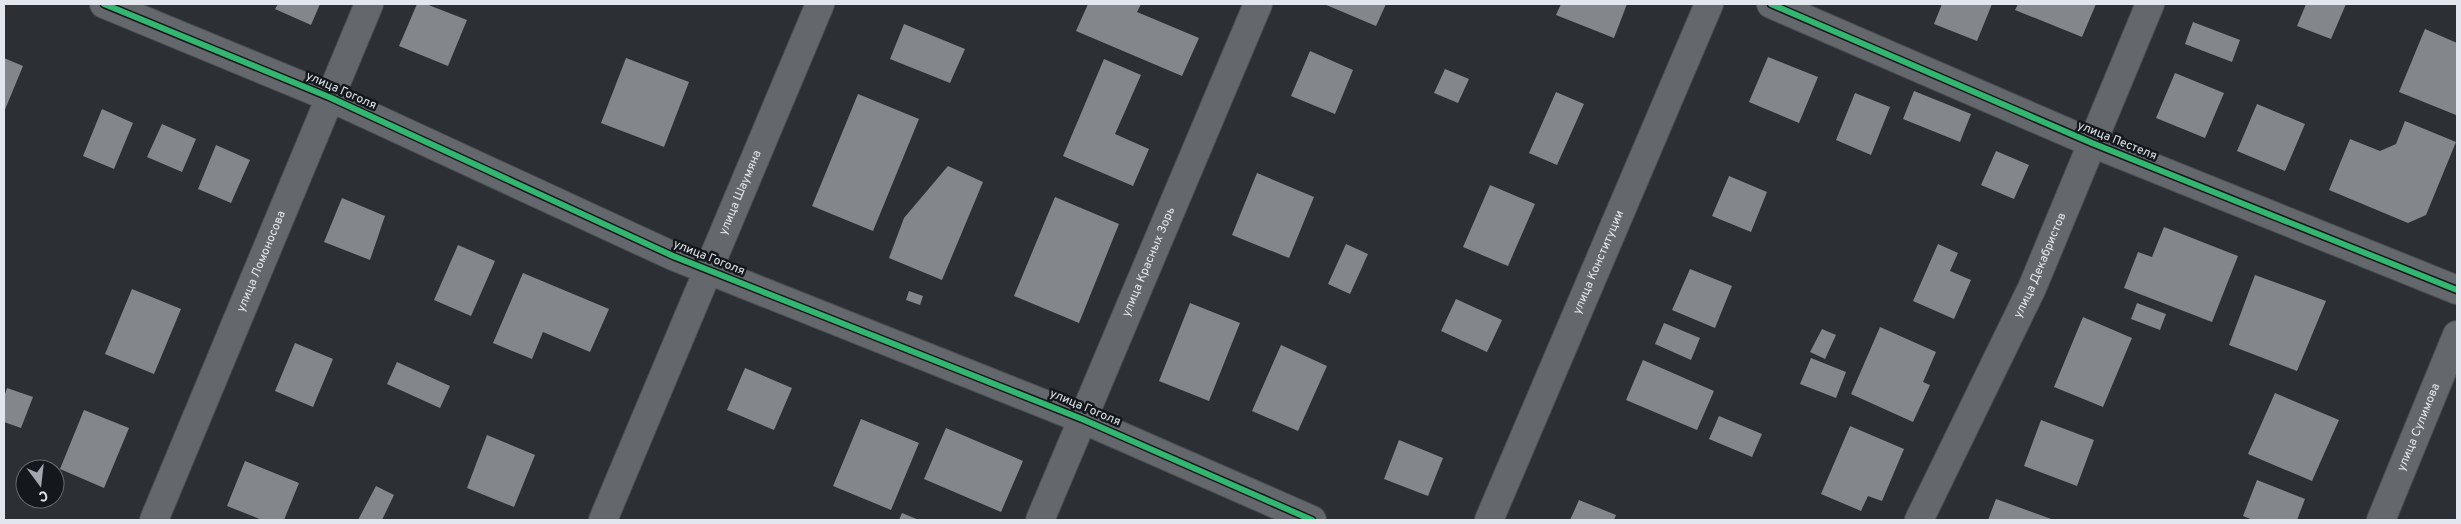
<svg xmlns="http://www.w3.org/2000/svg" width="2461" height="524" font-family="Overpass,sans-serif">
	<rect width="100%" height="100%" fill="#2c3035"/>
	<path fill="#83878c" d="M 278,4 L 320,4 L 311,25 L 275,9 Z
		M 417,4 L 426,4 L 467,20 L 448,66 L 399,46 Z
		M 1088,4 L 1141,4 L 1137,12 L 1199,38 L 1182,76 L 1076,31 Z
		M 1324,4 L 1386,4 L 1376,26 Z
		M 1561,4 L 1627,4 L 1614,38 L 1556,15 Z
		M 1942,4 L 1992,4 L 1977,41 L 1934,24 Z
		M 2018,4 L 2096,4 L 2082,37 L 2015,10 Z
		M 2306,4 L 2346,4 L 2331,39 L 2297,26 Z
		M 2193,22 L 2240,40 L 2232,62 L 2185,44 Z
		M 904,24 L 965,49 L 950,83 L 890,59 Z
		M 2425,29 L 2457,43 L 2456,115 L 2399,92 Z
		M 1310,51 L 1353,70 L 1335,114 L 1291,96 Z
		M 1768,57 L 1818,77 L 1799,123 L 1749,102 Z
		M 4,58 L 23,66 L 4,112 Z
		M 626,58 L 689,82 L 664,147 L 601,123 Z
		M 1104,59 L 1141,75 L 1115,134 L 1149,149 L 1133,186 L 1063,156 Z
		M 1445,69 L 1469,79 L 1458,103 L 1434,93 Z
		M 2175,73 L 2224,93 L 2205,138 L 2156,118 Z
		M 1914,91 L 1971,114 L 1960,142 L 1903,119 Z
		M 1556,92 L 1584,104 L 1557,165 L 1529,153 Z
		M 1855,93 L 1890,107 L 1871,155 L 1836,140 Z
		M 858,94 L 919,119 L 873,231 L 812,206 Z
		M 2257,104 L 2305,124 L 2285,171 L 2237,151 Z
		M 102,109 L 133,123 L 114,169 L 83,156 Z
		M 2405,121 L 2456,142 L 2426,215 L 2408,223 L 2329,190 L 2350,139 L 2380,151 L 2396,144 Z
		M 162,124 L 196,139 L 182,172 L 147,157 Z
		M 216,145 L 250,160 L 231,203 L 198,189 Z
		M 1996,151 L 2029,165 L 2014,199 L 1981,185 Z
		M 948,166 L 983,182 L 942,280 L 889,258 L 904,218 Z
		M 1257,173 L 1314,197 L 1289,258 L 1232,235 Z
		M 1729,176 L 1767,192 L 1751,232 L 1712,216 Z
		M 1490,185 L 1535,204 L 1508,266 L 1463,247 Z
		M 1055,197 L 1119,224 L 1079,323 L 1014,296 Z
		M 342,198 L 385,216 L 370,260 L 324,242 Z
		M 2164,227 L 2238,256 L 2212,322 L 2124,288 L 2138,252 L 2152,257 Z
		M 1346,244 L 1368,254 L 1350,294 L 1328,284 Z
		M 1938,244 L 1958,253 L 1950,271 L 1971,280 L 1954,319 L 1913,301 Z
		M 458,245 L 495,261 L 471,316 L 434,300 Z
		M 1690,269 L 1732,286 L 1715,328 L 1672,310 Z
		M 523,273 L 609,309 L 590,352 L 543,332 L 532,359 L 493,343 Z
		M 2255,275 L 2326,301 L 2297,371 L 2229,345 Z
		M 132,289 L 181,309 L 154,374 L 105,354 Z
		M 909,291 L 923,296 L 920,305 L 906,300 Z
		M 1456,299 L 1502,320 L 1487,352 L 1441,331 Z
		M 1190,303 L 1240,323 L 1209,401 L 1159,381 Z
		M 2137,303 L 2166,314 L 2160,330 L 2131,319 Z
		M 2083,317 L 2132,338 L 2103,407 L 2054,387 Z
		M 1664,323 L 1700,338 L 1691,360 L 1655,344 Z
		M 1880,327 L 1936,352 L 1923,382 L 1930,385 L 1913,422 L 1851,394 Z
		M 1822,329 L 1836,335 L 1825,359 L 1810,352 Z
		M 295,343 L 333,359 L 313,407 L 275,391 Z
		M 1281,345 L 1327,366 L 1298,431 L 1252,411 Z
		M 1811,358 L 1846,372 L 1836,398 L 1800,384 Z
		M 1643,360 L 1714,391 L 1697,430 L 1626,400 Z
		M 397,362 L 450,386 L 440,408 L 387,384 Z
		M 745,368 L 792,388 L 774,430 L 727,410 Z
		M 7,388 L 33,397 L 21,428 L 4,422 L 4,397 Z
		M 2275,393 L 2339,420 L 2312,481 L 2248,454 Z
		M 84,410 L 129,428 L 104,488 L 60,469 Z
		M 1719,416 L 1762,434 L 1752,457 L 1709,439 Z
		M 861,419 L 919,443 L 891,510 L 833,486 Z
		M 2041,420 L 2094,440 L 2077,486 L 2024,466 Z
		M 1850,426 L 1904,449 L 1882,501 L 1868,496 L 1861,511 L 1821,494 Z
		M 946,428 L 1023,461 L 1001,512 L 924,479 Z
		M 487,435 L 535,455 L 514,507 L 467,488 Z
		M 1399,440 L 1443,458 L 1428,496 L 1384,479 Z
		M 245,461 L 299,483 L 284,520 L 262,520 L 227,506 Z
		M 2257,480 L 2305,499 L 2297,520 L 2253,520 L 2243,516 Z
		M 376,486 L 394,495 L 382,520 L 358,520 Z
		M 1996,499 L 2054,520 L 1988,520 Z
		M 1579,500 L 1616,515 L 1614,520 L 1570,520 Z
		M 902,513 L 919,520 L 899,520 Z"/>
	<g fill="none" stroke-linecap="round" stroke-linejoin="round">
		<defs>
			<g id="minor">
				<path d="M 104,4 L 329,97 L 673,256 L 1082,419 L 1312,520"/>
				<path d="M 1771,4 L 2092,143 L 2457,290"/>
				<path id="s1" d="M 154,520 L 369,4"/>
				<path id="s2" d="M 603,520 L 820,4"/>
				<path id="s3" d="M 1040,520 L 1258,4"/>
				<path id="s4" d="M 1489,520 L 1709,4"/>
				<path id="s5" d="M 1919,520 L 2032,288 L 2150,4"/>
				<path id="s6" d="M 2381,520 L 2457,335"/>
			</g>
		</defs>
		<use href="#minor" stroke="#4a4e53" stroke-width="30"/>
		<use href="#minor" stroke="#64676b" stroke-width="28"/>
		<defs>
			<path id="cycleway" d="M 104,4 L 329,97 L 673,256 L 1082,419 L 1312,520
				M 1771,4 L 2092,143 L 2457,290"/>
		</defs>
		<use href="#cycleway" stroke="#14181c" stroke-width="9"/>
		<use href="#cycleway" stroke="#33b770" stroke-width="6"/>
	</g>
	<g text-anchor="middle" dominant-baseline="central" stroke-width="5" stroke-linejoin="round" paint-order="stroke">
		<g font-size="12" fill="#e1e7ed" stroke="#14181c">
			<text transform="translate(341 91) rotate(24)">улица Гоголя</text>
			<text transform="translate(2117 141) rotate(22)">улица Пестеля</text>
			<text stroke="none"><textPath href="#s2" startOffset="355">улица Шаумяна</textPath></text>
			<text transform="translate(709 258) rotate(22)">улица Гоголя</text>
			<text stroke="none"><textPath href="#s1" startOffset="280">улица Ломоносова</textPath></text>
			<text stroke="none"><textPath href="#s3" startOffset="280">улица Красных Зорь</textPath></text>
			<text stroke="none"><textPath href="#s4" startOffset="280">улица Конституции</textPath></text>
			<text stroke="none"><textPath href="#s5" startOffset="282">улица Декабристов</textPath></text>
			<text transform="translate(1085 408) rotate(23)">улица Гоголя</text>
			<text stroke="none"><textPath href="#s6" startOffset="100">улица Сулимова</textPath></text>
		</g>
	</g>
	<rect width="2461" height="524" fill="none" stroke="#e1e7ed" stroke-width="10"/>
	<g transform="translate(40 484) rotate(165)"><circle r="24" fill="#14181c" stroke="#666b70"/>
	<path d="M0-4L9 19L0 12L-9 19Z" fill="#a2a7ad"/>
	<text y="-8" font-size="14" font-weight="bold" text-anchor="middle" fill="#e1e7ed">С</text>
	</g>
</svg>
